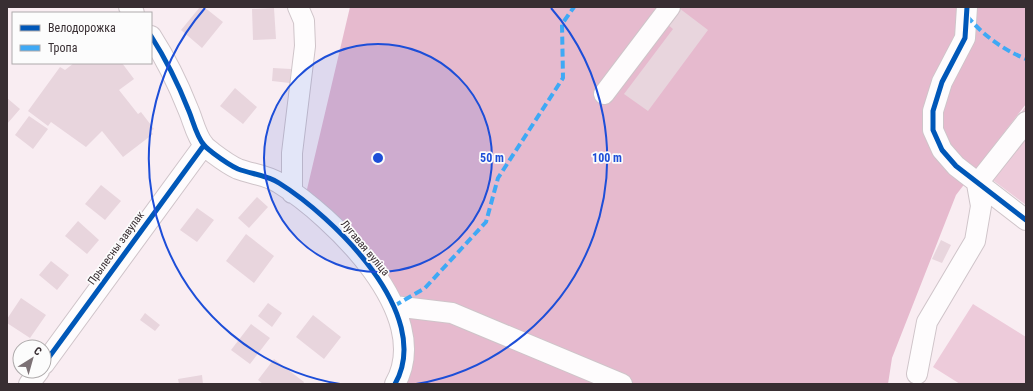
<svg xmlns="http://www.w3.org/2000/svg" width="1033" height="391" font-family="'Roboto Condensed',sans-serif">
	<rect width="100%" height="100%" fill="#f9edf2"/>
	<path fill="#edcbda" d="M 1026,106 L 1026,205 L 978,169 Z
		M 973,304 L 1026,337 L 1026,384 L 960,384 L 933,367 Z"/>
	<path fill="#e6bace" d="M 350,7 L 1026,7 L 1026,104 L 956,195 L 892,358 L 888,384 L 395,384 L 394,306 L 304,202 Z"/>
	<path fill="#e8d5dd" d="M 200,7 L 204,7 L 223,22 L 202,48 L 181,30 Z
		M 274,8 L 276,39 L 253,40 L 252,9 Z
		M 679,8 L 708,30 L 648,111 L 624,94 L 673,29 L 667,24 Z
		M 74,63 L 122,63 L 134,79 L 119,90 L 138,114 L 141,112 L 154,129 L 150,131 L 153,134 L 123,157 L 102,131 L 86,147 L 51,122 L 48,126 L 28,111 L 60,67 L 65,70 Z
		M 273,68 L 291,69 L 290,83 L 272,81 Z
		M 235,88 L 257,107 L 243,124 L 220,106 Z
		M 7,98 L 20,109 L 7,124 Z
		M 29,116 L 48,129 L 33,149 L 15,135 Z
		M 101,185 L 121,201 L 105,220 L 85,204 Z
		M 257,197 L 268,207 L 249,228 L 238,218 Z
		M 197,208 L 214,220 L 197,242 L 180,230 Z
		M 78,221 L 99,240 L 87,254 L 65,236 Z
		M 246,234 L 274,256 L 254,283 L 226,261 Z
		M 941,240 L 951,245 L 942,263 L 932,259 Z
		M 51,261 L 69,275 L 57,290 L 39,275 Z
		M 21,298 L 46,315 L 30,338 L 7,323 L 7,319 Z
		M 268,303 L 282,313 L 272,327 L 258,316 Z
		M 145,313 L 160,325 L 155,331 L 140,320 Z
		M 313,315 L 341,337 L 324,359 L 296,337 Z
		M 251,324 L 270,338 L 250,364 L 231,350 Z
		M 274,359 L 304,382 L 303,384 L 263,384 L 258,380 Z
		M 202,375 L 203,384 L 179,384 L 178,379 Z"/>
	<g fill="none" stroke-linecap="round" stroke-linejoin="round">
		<defs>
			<path id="minor" d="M 129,7 L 134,13
				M 967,7 L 965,38 L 942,82 L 933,111 L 933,130 L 942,150 L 956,166 L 1026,220
				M 151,36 C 167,61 177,81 188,109 C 193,120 196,136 204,145 C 206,148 210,150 213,153 C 221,159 229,165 238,169 C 251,174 267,175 279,183 C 332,216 435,314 395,384
				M 604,94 L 670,7
				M 292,193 L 292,153 L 305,46 L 304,21 L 298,7
				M 394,306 L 452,313 L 622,384
				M 44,364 L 204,145
				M 917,374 L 927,322 L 975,241 L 981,206 L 977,184 L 1026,122
				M 29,384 L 39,371"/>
		</defs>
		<use href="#minor" stroke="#cfc4c9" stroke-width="22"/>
		<use href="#minor" stroke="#fefcfd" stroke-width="20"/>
		<path stroke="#3fa9f5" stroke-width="4" stroke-dasharray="8 4" stroke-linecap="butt" d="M 967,16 C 984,36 1002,49 1026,59
			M 394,306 L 425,288 L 486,222 L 498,178 L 563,78 L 562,24 L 574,7"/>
		<defs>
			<path id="cycleway" d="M 967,7 L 965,38 L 942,82 L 933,111 L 933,130 L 942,150 L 956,166 L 1026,220
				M 151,36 C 167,61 177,81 188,109 C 193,120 196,136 204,145 C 206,148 210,150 213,153 C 221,159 229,165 238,169 C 251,174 267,175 279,183 C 332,216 435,314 395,384
				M 44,364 L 204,145"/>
		</defs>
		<use href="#cycleway" stroke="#fcfcfc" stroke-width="8"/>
		<use href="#cycleway" stroke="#0057b8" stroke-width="5"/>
	</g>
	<circle cx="378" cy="158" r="114" fill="#1d4ed8" fill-opacity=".12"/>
	<g fill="none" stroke="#1d4ed8" stroke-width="2">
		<circle cx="378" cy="158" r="114"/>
		<path d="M340 384A229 229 0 0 1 205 8M551 8A229 229 0 0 1 416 384"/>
	</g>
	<g text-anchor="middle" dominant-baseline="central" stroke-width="3.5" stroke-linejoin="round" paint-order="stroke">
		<g font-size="11" fill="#382e32" stroke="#fcfcfc">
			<text transform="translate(116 248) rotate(-54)">Прылесны завулак</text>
			<text transform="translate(365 248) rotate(50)">Лугавая вуліца</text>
		</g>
	</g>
	<circle cx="378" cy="158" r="6" fill="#1d4ed8" stroke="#fcfcfc" stroke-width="2"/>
	<g font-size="12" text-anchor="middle" font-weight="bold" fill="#1d4ed8" stroke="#fcfcfc" stroke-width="3.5" stroke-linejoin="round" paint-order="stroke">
		<text x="492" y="162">50 m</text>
		<text x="607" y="162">100 m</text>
	</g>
	<rect width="1033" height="391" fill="none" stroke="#382e32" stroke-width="16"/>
	<rect x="12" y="12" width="140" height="52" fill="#fcfcfc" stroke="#aeaaab"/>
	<rect x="20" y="25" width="20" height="6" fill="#0057b8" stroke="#aeaaab"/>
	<text x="48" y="32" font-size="12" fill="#382e32">Велодорожка</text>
	<rect x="20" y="45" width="20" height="6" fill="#3fa9f5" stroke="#aeaaab"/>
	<text x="48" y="52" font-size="12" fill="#382e32">Тропа</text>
	<g transform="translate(32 359) rotate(37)"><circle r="19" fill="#fcfcfc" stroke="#aeaaab"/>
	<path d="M0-3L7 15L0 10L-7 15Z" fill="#7c7175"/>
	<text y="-6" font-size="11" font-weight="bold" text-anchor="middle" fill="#382e32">С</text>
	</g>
</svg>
